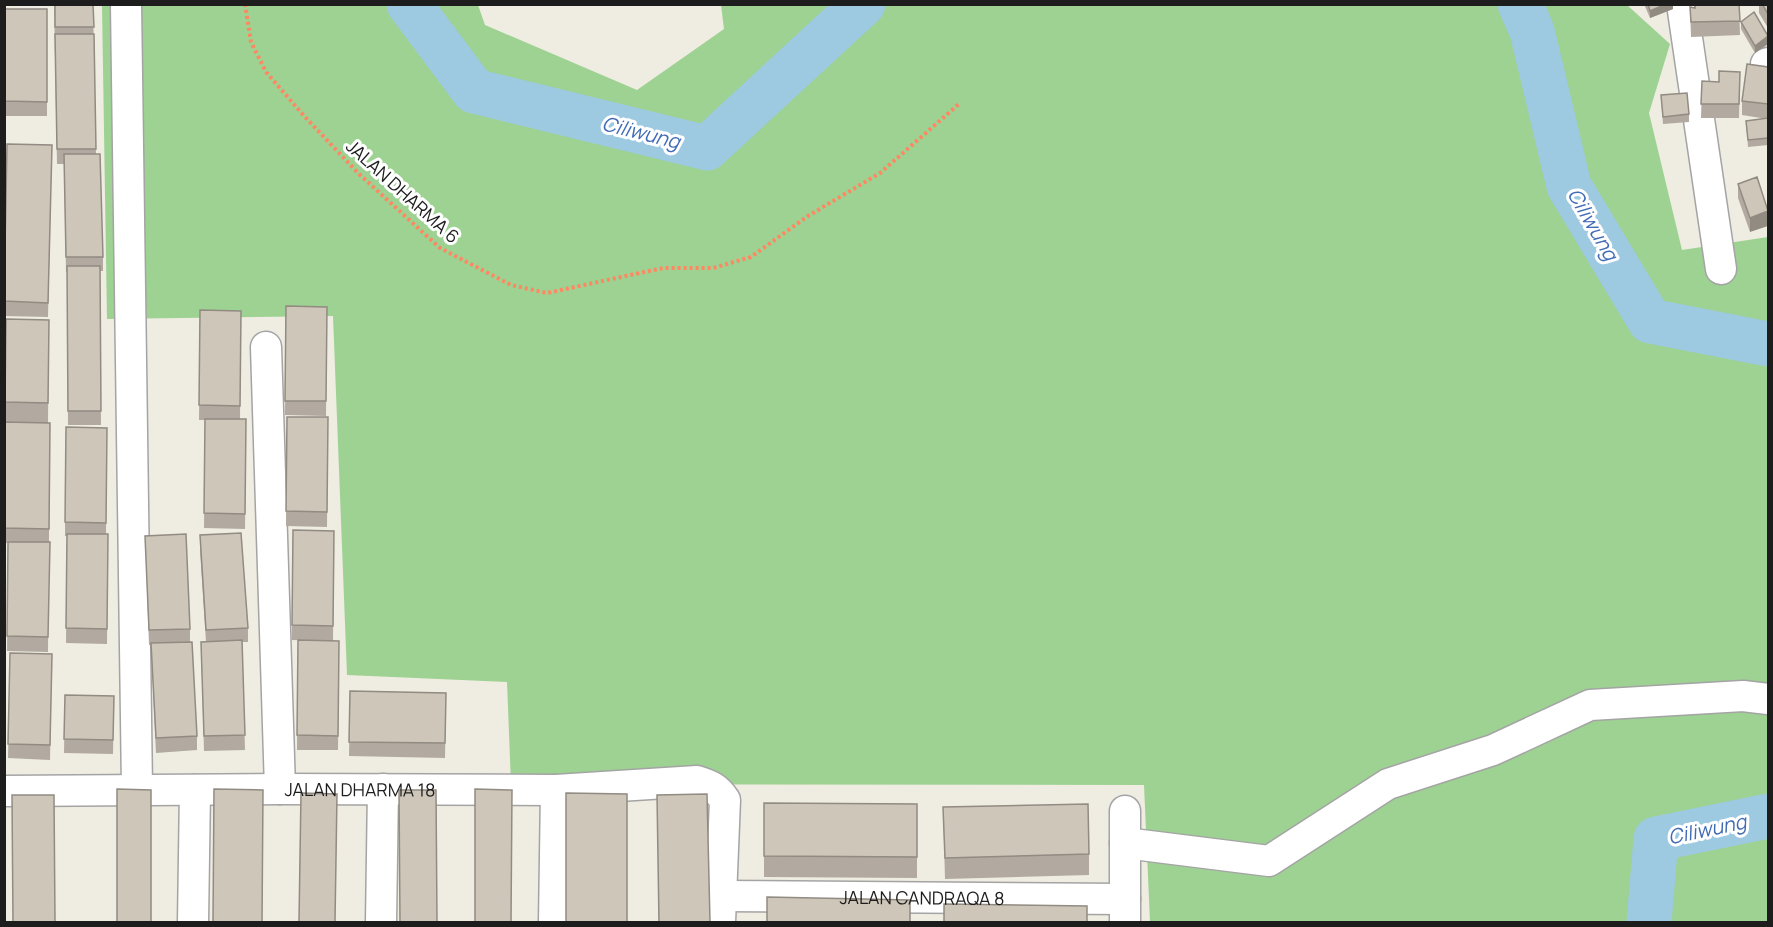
<svg xmlns="http://www.w3.org/2000/svg" width="1773" height="927" font-family="Manrope,sans-serif">
	<rect width="100%" height="100%" fill="#efece1"/>
	<path fill="#9dd292" d="M 102,5 L 478,5 L 485,25 L 637,90 L 724,29 L 721,5 L 1627,5 L 1670,44 L 1649,113 L 1682,250 L 1768,237 L 1768,922 L 1150,922 L 1144,785 L 511,784 L 507,682 L 347,675 L 333,316 L 107,319 Z"/>
	<g fill="none" stroke-linecap="round" stroke-linejoin="round">
		<path stroke="#9dc9e1" stroke-width="45" d="M 409,4 L 474,91 L 707,148 L 863,4
			M 1520,4 L 1532,31 L 1569,186 L 1650,321 L 1768,344
			M 1649,922 L 1656,839 L 1768,816"/>
		<defs>
			<g id="minor">
				<path d="M 126,4 L 137,789"/>
				<path d="M 1682,4 L 1721,269"/>
				<path d="M 1766,64 L 1768,63"/>
				<path d="M 266,347 L 280,789"/>
				<path id="s1" d="M 4,791 L 280,789 L 556,790 L 697,781 C 710,785 717,788 725,800 L 720,922"/>
				<path d="M 1125,811 L 1125,922"/>
				<path d="M 1125,843 L 1269,861 L 1388,784 L 1493,750 L 1590,705 L 1743,696 L 1768,699"/>
				<path id="s2" d="M 720,896 L 1125,899"/>
				<path d="M 193,922 L 195,790"/>
				<path d="M 381,922 L 383,789"/>
				<path d="M 554,922 L 556,790"/>
			</g>
		</defs>
		<use href="#minor" stroke="#a4a4a4" stroke-width="33"/>
		<path stroke="#ff8762" stroke-width="4" stroke-dasharray="3 3" stroke-linecap="butt" d="M 245,4 L 251,42 L 266,72 L 305,117 L 359,174 L 440,248 L 511,285 L 547,293 L 663,268 L 713,268 L 751,257 L 808,216 L 880,173 L 959,104"/>
		<use href="#minor" stroke="#fff" stroke-width="30"/>
	</g>
	<path fill="#b2aaa0" d="M 54,4 L 93,4 L 96,154 L 103,257 L 103,271 L 100,271 L 101,425 L 68,425 L 67,272 L 66,272 L 64,164 L 57,164 Z
		M 1644,4 L 1673,4 L 1673,9 L 1650,18 Z
		M 1694,4 L 1739,4 L 1740,35 L 1691,37 L 1690,7 L 1694,8 Z
		M 1759,4 L 1768,4 L 1768,28 L 1759,13 Z
		M 4,9 L 47,9 L 47,116 L 4,116 Z
		M 1741,22 L 1768,36 L 1768,44 L 1755,53 L 1741,29 Z
		M 1768,67 L 1768,145 L 1748,147 L 1746,121 L 1767,119 L 1742,115 L 1742,101 Z
		M 1740,72 L 1739,118 L 1701,118 L 1702,81 L 1719,82 Z
		M 1661,95 L 1689,114 L 1689,122 L 1663,124 Z
		M 52,145 L 48,317 L 4,316 L 4,280 Z
		M 1738,184 L 1768,209 L 1750,232 L 1738,198 Z
		M 286,306 L 327,307 L 326,416 L 285,415 Z
		M 200,310 L 241,311 L 240,419 L 246,419 L 245,529 L 204,528 L 205,420 L 199,420 Z
		M 6,319 L 49,320 L 48,423 L 50,423 L 48,652 L 7,651 L 8,543 L 4,543 Z
		M 287,417 L 328,417 L 327,527 L 286,526 Z
		M 107,428 L 106,534 L 108,534 L 107,644 L 66,643 L 67,536 L 65,536 L 65,522 Z
		M 334,531 L 333,641 L 292,640 L 292,625 Z
		M 200,535 L 248,628 L 248,642 L 242,642 L 245,750 L 204,751 L 201,642 L 206,642 L 200,550 Z
		M 145,536 L 190,629 L 190,642 L 197,736 L 197,750 L 156,753 L 151,645 L 149,645 Z
		M 298,640 L 339,641 L 338,750 L 297,750 Z
		M 10,653 L 52,654 L 50,760 L 8,758 Z
		M 350,691 L 446,693 L 445,758 L 349,756 Z
		M 65,695 L 114,696 L 113,754 L 64,753 Z
		M 764,803 L 917,804 L 917,878 L 764,877 Z
		M 943,807 L 1089,854 L 1089,875 L 945,879 Z"/>
	<path fill="#918b82" d="M 1666,4 L 1673,4 L 1673,9 L 1650,18 L 1650,11 Z
		M 1768,37 L 1768,44 L 1755,53 L 1755,46 Z
		M 1768,211 L 1768,226 L 1750,232 L 1750,218 Z"/>
	<path fill="#cfc6ba" stroke="#918b82" stroke-width="1.5" d="M 55,4 L 93,4 L 94,27 L 55,27 Z
		M 1648,4 L 1666,4 L 1650,11 Z
		M 1695,4 L 1739,4 L 1740,21 L 1691,22 L 1690,7 L 1695,8 Z
		M 1762,4 L 1768,4 L 1768,14 Z
		M 4,9 L 47,9 L 47,102 L 4,101 Z
		M 1754,12 L 1768,36 L 1755,46 L 1741,22 Z
		M 55,34 L 94,34 L 96,149 L 57,149 Z
		M 1747,64 L 1768,67 L 1768,104 L 1742,101 Z
		M 1719,71 L 1740,72 L 1739,104 L 1701,104 L 1702,81 L 1719,82 Z
		M 1687,93 L 1689,114 L 1663,117 L 1661,95 Z
		M 1768,118 L 1768,138 L 1748,140 L 1746,121 Z
		M 7,144 L 52,145 L 48,303 L 4,301 Z
		M 64,154 L 100,154 L 103,257 L 66,257 Z
		M 1757,177 L 1768,211 L 1750,218 L 1738,184 Z
		M 67,266 L 100,266 L 101,411 L 68,411 Z
		M 286,306 L 327,307 L 326,401 L 285,401 Z
		M 200,310 L 241,311 L 240,406 L 199,405 Z
		M 6,319 L 49,320 L 48,403 L 5,402 Z
		M 287,417 L 328,417 L 327,512 L 286,511 Z
		M 205,419 L 246,419 L 245,514 L 204,513 Z
		M 4,422 L 50,423 L 49,529 L 4,528 Z
		M 66,427 L 107,428 L 106,523 L 65,522 Z
		M 293,530 L 334,531 L 333,626 L 292,625 Z
		M 241,533 L 248,628 L 206,630 L 200,535 Z
		M 67,534 L 108,534 L 107,629 L 66,628 Z
		M 186,534 L 190,629 L 149,630 L 145,536 Z
		M 8,542 L 50,542 L 48,637 L 7,636 Z
		M 242,640 L 245,735 L 204,736 L 201,642 Z
		M 298,640 L 339,641 L 338,736 L 297,735 Z
		M 192,642 L 197,736 L 156,738 L 151,643 Z
		M 10,653 L 52,654 L 50,745 L 8,744 Z
		M 350,691 L 446,693 L 445,743 L 349,742 Z
		M 65,695 L 114,696 L 113,740 L 64,739 Z
		M 117,789 L 151,790 L 151,922 L 117,922 Z
		M 214,789 L 263,790 L 262,922 L 213,922 Z
		M 475,789 L 512,790 L 511,922 L 475,922 Z
		M 399,790 L 436,790 L 437,922 L 400,922 Z
		M 301,793 L 337,794 L 335,922 L 299,922 Z
		M 566,793 L 627,794 L 627,922 L 566,922 Z
		M 707,794 L 710,922 L 659,922 L 657,795 Z
		M 12,795 L 54,795 L 55,922 L 13,922 Z
		M 764,803 L 917,804 L 917,857 L 764,856 Z
		M 1088,804 L 1089,854 L 945,858 L 943,807 Z
		M 767,897 L 910,900 L 910,922 L 767,922 Z
		M 944,904 L 1087,906 L 1087,922 L 944,922 Z"/>
	<g text-anchor="middle" dominant-baseline="central" stroke-width="6" stroke-linejoin="round" paint-order="stroke">
		<g font-size="18" fill="#1d1d1d" stroke="#fff">
			<text transform="translate(403 191) rotate(42)">JALAN DHARMA 6</text>
			<text stroke="none"><textPath href="#s1" startOffset="356">JALAN DHARMA 18</textPath></text>
			<text stroke="none"><textPath href="#s2" startOffset="202">JALAN CANDRAQA 8</textPath></text>
		</g>
		<g font-size="20" font-style="italic" fill="#416cb5" stroke="#fff">
			<text transform="translate(641 132) rotate(14)">Ciliwung</text>
			<text transform="translate(1593 224) rotate(60)">Ciliwung</text>
			<text transform="translate(1707 829) rotate(-12)">Ciliwung</text>
		</g>
	</g>
	<rect width="1773" height="927" fill="none" stroke="#1d1d1d" stroke-width="12"/>
</svg>
